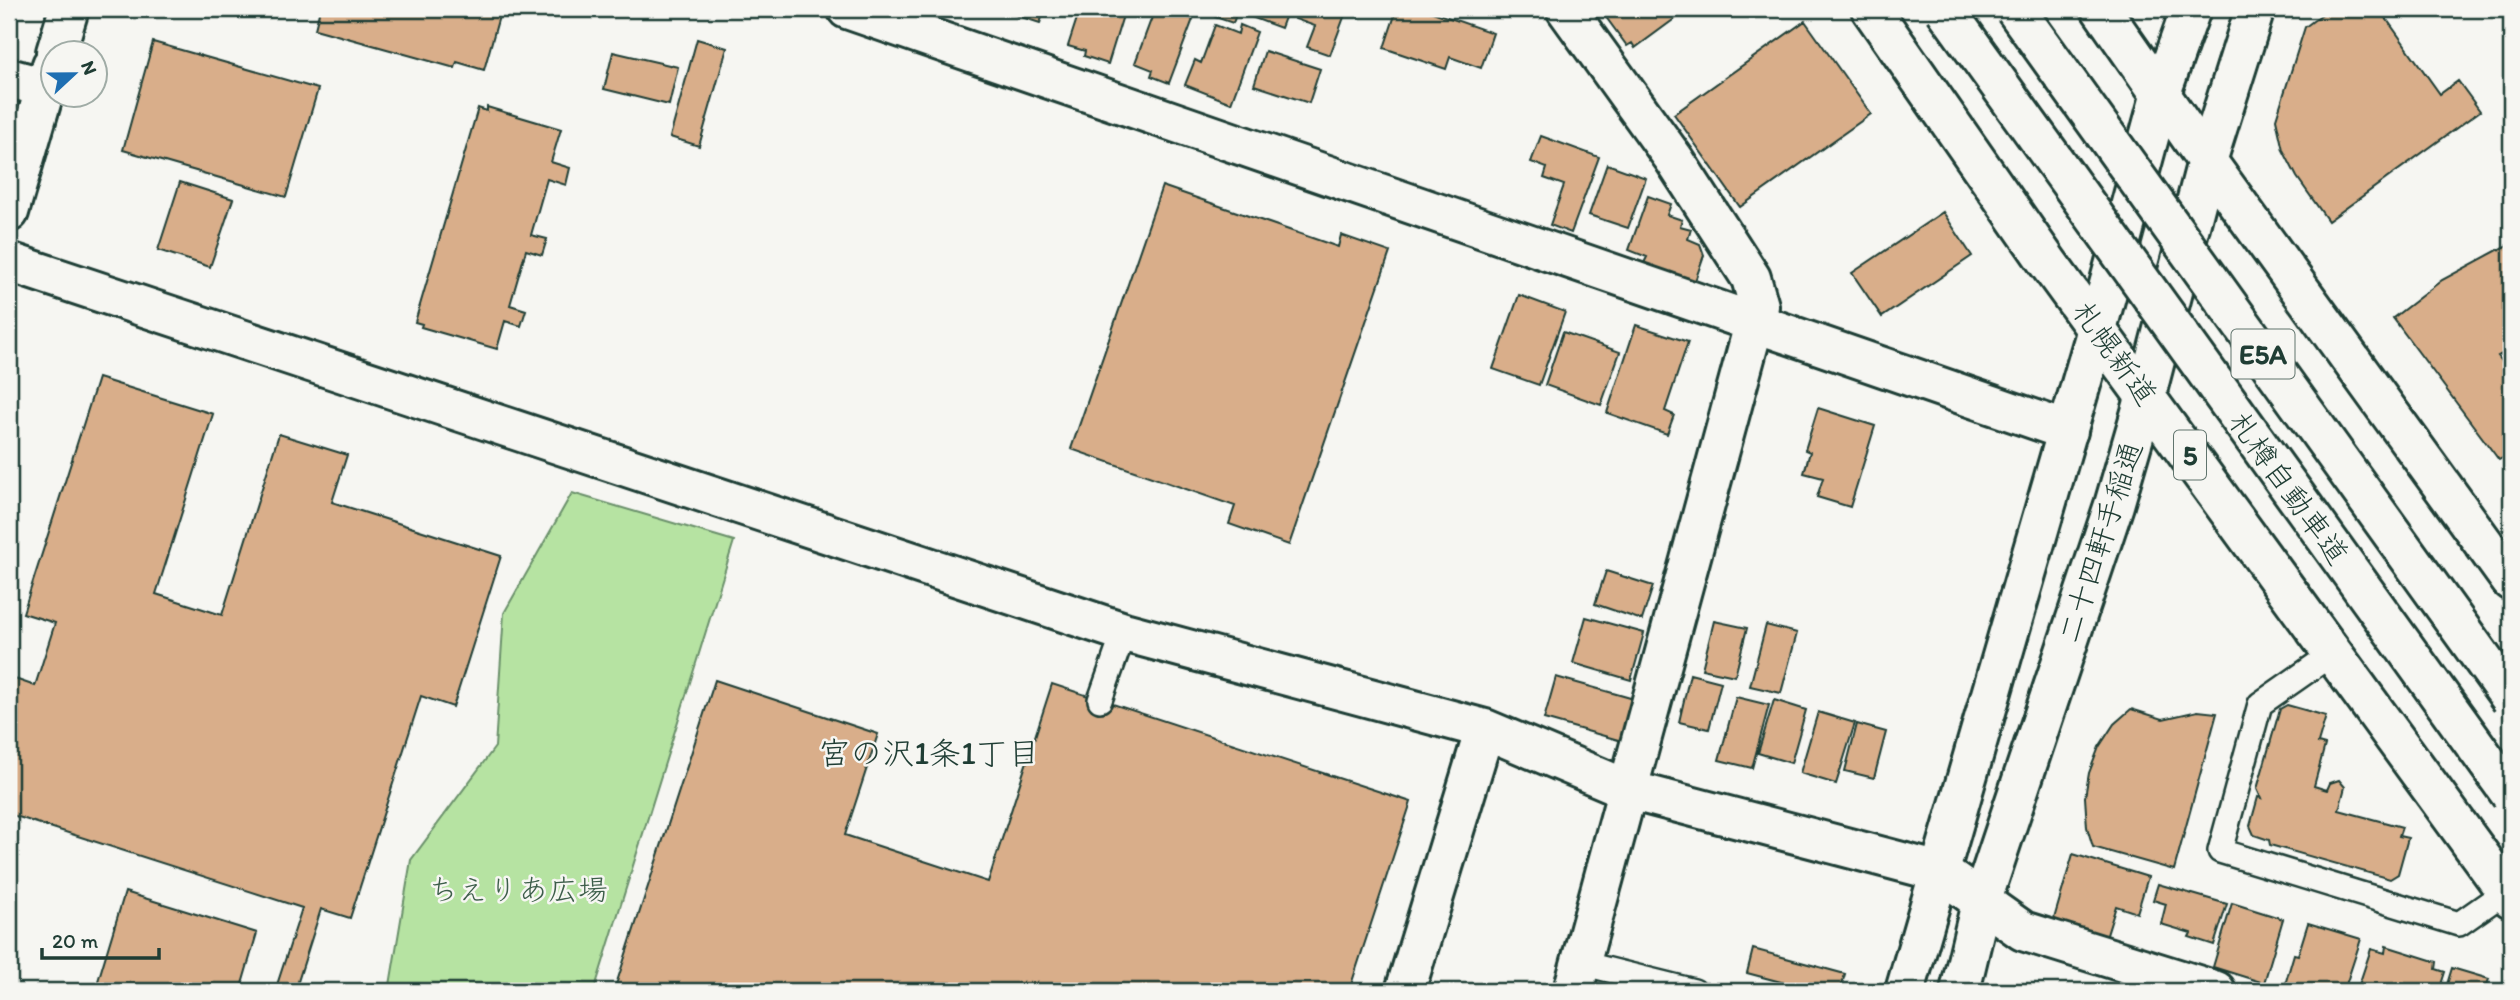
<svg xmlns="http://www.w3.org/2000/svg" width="2520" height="1000" font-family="Itim,'Klee One',sans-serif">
	<rect width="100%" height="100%" fill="#f6f6f2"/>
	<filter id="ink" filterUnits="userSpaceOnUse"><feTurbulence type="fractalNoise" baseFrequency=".0143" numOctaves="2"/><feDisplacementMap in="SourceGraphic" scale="14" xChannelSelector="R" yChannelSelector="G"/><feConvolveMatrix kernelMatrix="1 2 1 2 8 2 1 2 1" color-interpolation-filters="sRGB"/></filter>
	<g filter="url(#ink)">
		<path fill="#b6e3a2" stroke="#6a906b" stroke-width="2" d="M 572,493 L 734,541 L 594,991 L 389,991 L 411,860 L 495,747 L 504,613 Z"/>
		<path fill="#d9ae8a" stroke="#1f3d34" stroke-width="2" d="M 320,9 L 501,9 L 484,70 L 457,62 L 455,68 L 315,29 Z
			M 997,9 L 1045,9 L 1040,23 Z
			M 1080,9 L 1125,9 L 1108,64 L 1084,56 L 1085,51 L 1068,46 Z
			M 1155,9 L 1164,9 L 1193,19 L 1169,83 L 1151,76 L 1153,70 L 1135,63 Z
			M 1218,9 L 1238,9 L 1233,23 L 1215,17 Z
			M 1245,9 L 1288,9 L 1281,28 L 1243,14 Z
			M 1299,9 L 1347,9 L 1330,55 L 1307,47 L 1315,26 L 1295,19 Z
			M 1397,9 L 1424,9 L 1493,33 L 1481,68 L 1450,57 L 1446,69 L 1384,48 Z
			M 1600,9 L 1688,9 L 1635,48 L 1632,43 L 1627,46 Z
			M 2329,9 L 2380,10 L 2440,94 L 2458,81 L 2480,111 L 2328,221 L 2297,177 L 2283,150 L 2276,119 L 2305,27 Z
			M 1805,21 L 1871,114 L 1740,207 L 1674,114 Z
			M 1215,25 L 1238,34 L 1240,25 L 1257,32 L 1231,103 L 1185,85 L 1195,60 L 1201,63 Z
			M 697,39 L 727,48 L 699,146 L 670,137 Z
			M 153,42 L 318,89 L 286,197 L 123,150 Z
			M 1265,51 L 1320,69 L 1309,103 L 1254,85 Z
			M 613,52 L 678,67 L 669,105 L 604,89 Z
			M 487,107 L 561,129 L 551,162 L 570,168 L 566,185 L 547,179 L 531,235 L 547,239 L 542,255 L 526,250 L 510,305 L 526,310 L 521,326 L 505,321 L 497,349 L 421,327 L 422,324 L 415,322 L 478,108 L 487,111 Z
			M 1541,136 L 1599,157 L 1571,233 L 1550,225 L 1564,185 L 1544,178 L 1547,168 L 1531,162 Z
			M 1607,164 L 1646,178 L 1628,228 L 1589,215 Z
			M 180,182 L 233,199 L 210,267 L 158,250 Z
			M 1162,186 L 1338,247 L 1341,235 L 1390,252 L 1289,545 L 1229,524 L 1235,506 L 1071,449 Z
			M 1648,196 L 1671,204 L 1667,215 L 1682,220 L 1680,226 L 1691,229 L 1688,239 L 1700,244 L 1704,255 L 1695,281 L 1644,263 L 1647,257 L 1629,250 Z
			M 1943,212 L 1972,256 L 1882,317 L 1852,273 Z
			M 2511,243 L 2511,349 L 2498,356 L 2511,373 L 2511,458 L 2507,461 L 2504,457 L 2499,460 L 2393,318 L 2442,280 Z
			M 1519,295 L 1565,312 L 1539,385 L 1493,369 Z
			M 1636,325 L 1688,342 L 1665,411 L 1674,415 L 1667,434 L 1607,413 Z
			M 1563,332 L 1620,352 L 1601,405 L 1545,385 Z
			M 98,378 L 213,414 L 156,594 L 222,615 L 279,434 L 347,455 L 332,502 L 501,556 L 453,707 L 421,696 L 350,918 L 321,909 L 295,991 L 275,991 L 302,908 L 9,814 L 9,677 L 35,686 L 55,623 L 23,613 Z
			M 1818,408 L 1875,426 L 1850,507 L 1817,497 L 1823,478 L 1804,473 L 1810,452 L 1805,450 Z
			M 1606,571 L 1653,586 L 1642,620 L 1595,604 Z
			M 1586,617 L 1644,633 L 1631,680 L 1573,663 Z
			M 1714,621 L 1747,628 L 1735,676 L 1702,669 Z
			M 1766,625 L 1797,633 L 1781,693 L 1750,686 Z
			M 1690,674 L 1721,682 L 1709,729 L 1679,722 Z
			M 1556,677 L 1634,699 L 1622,741 L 1544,719 Z
			M 715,680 L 878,734 L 845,835 L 988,882 L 1052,684 L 1411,802 L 1349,991 L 614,991 Z
			M 1736,697 L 1769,705 L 1752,768 L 1719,760 Z
			M 1774,700 L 1806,710 L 1791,763 L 1758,753 Z
			M 2287,705 L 2326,716 L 2318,743 L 2325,745 L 2314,786 L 2327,790 L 2330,783 L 2339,780 L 2345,787 L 2339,810 L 2402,827 L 2399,836 L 2408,838 L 2398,874 L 2390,879 L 2270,845 L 2269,840 L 2254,835 L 2250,826 L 2258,797 L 2261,798 L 2257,789 L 2280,709 Z
			M 2131,709 L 2163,719 L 2198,711 L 2217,713 L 2174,870 L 2093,847 L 2087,827 L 2085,797 L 2089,773 L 2099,747 L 2114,724 Z
			M 1818,712 L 1855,723 L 1836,784 L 1800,773 Z
			M 1857,724 L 1886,732 L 1874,778 L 1845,771 Z
			M 2073,854 L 2148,877 L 2137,913 L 2116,906 L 2106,938 L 2053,922 Z
			M 2158,884 L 2227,904 L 2214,945 L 2189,937 L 2191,933 L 2161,924 L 2166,904 L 2153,900 Z
			M 125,892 L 257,933 L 240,991 L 95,991 Z
			M 2232,903 L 2283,919 L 2264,983 L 2213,967 Z
			M 2308,923 L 2361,939 L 2344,991 L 2296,991 L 2284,988 L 2294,954 L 2298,955 Z
			M 2386,946 L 2437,962 L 2436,969 L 2445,972 L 2439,991 L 2357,991 L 2371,949 L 2385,953 Z
			M 1753,949 L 1845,974 L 1840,991 L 1815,991 L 1747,973 Z
			M 2452,968 L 2489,979 L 2485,991 L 2445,991 Z"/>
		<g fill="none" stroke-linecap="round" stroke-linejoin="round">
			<defs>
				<path id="lane" d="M 2333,653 L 2260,704 L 2220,851 L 2459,924 L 2506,891
					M 1100,700 L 1124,632
					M 1581,963 L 1694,991"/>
				<path id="street" d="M 847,9 L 2068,431
					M 1566,9 L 1674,159 L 1751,278 L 1759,306 L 1573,991
					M 9,78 L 46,88
					M 9,262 L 1124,632 L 1485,729 L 1629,790 L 1940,872 L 2023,931 L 2216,991
					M 1405,991 L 1485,729"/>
				<path id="secondary" d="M 1905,991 L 2097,329 L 2161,93 L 2191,9
					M 1960,991 L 1981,903 L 2114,505 L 2146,395 L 2207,161 L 2255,9"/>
				<path id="primary" d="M 56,52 L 69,9
					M 9,212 L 52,65"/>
				<path id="highway" d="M 1871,9 L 2048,263 L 2511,898
					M 2101,9 L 2207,161 L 2511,581"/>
			</defs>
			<use href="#lane" stroke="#1f3d34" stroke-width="28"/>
			<use href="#street" stroke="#1f3d34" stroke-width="44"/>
			<use href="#secondary" stroke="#1f3d34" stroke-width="44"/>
			<use href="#primary" stroke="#1f3d34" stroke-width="44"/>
			<use href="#highway" stroke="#1f3d34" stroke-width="44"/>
			<use href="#lane" stroke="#f6f6f2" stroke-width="23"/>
			<use href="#street" stroke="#f6f6f2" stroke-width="38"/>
			<use href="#secondary" stroke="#f6f6f2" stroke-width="38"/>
			<use href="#primary" stroke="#f6f6f2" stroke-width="38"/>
			<use href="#highway" stroke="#f6f6f2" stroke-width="38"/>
			<defs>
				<path id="highway-bridge" d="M 1945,9 L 2511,795
					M 2015,9 L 2511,699"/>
			</defs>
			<use href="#highway-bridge" stroke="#1f3d34" stroke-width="44" stroke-linecap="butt"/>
			<use href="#highway-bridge" stroke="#f6f6f2" stroke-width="38"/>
		</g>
	</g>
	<g text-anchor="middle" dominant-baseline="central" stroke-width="5" stroke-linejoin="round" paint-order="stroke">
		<g fill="#f6f6f2" stroke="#60746d" stroke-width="2">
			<rect x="2231.5" y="329.5" width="63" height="49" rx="5"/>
			<rect x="2174" y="430.5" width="32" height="49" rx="5"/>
		</g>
		<g font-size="28" font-weight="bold" fill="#1f3d34">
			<text x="2263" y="354">E5A</text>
			<text x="2190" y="455">5</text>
		</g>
		<g font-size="30" fill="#1f3d34" stroke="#f6f6f2">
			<text transform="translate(2115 353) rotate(54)">札幌新道</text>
			<text transform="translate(2289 488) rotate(54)">札樽自動車道</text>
			<text transform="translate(2100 542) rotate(-72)">二十四軒手稲通</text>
		</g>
		<g font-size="30" fill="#3d5e4a" stroke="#f6f6f2">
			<text x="518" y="889">ちえりあ広場</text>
		</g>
		<g font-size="32" fill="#1f3d34" stroke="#f6f6f2">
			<text x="929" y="753">宮の沢1条1丁目</text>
		</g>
	</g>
	<rect width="2520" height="1000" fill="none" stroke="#f6f6f2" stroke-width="35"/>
	<rect x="18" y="18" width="2485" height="965" fill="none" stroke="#1f3d34" stroke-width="2.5" filter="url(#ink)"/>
	<g transform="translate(74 74) rotate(68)"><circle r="33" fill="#f6f6f2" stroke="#a0aca6" stroke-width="2"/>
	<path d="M0-5L12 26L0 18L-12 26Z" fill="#1f6fb2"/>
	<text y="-10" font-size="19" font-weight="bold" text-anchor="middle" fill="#1f3d34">N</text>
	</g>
	<path d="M42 948v10h117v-10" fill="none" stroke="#1f3d34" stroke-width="3.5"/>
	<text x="52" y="948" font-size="21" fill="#1f3d34" stroke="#f6f6f2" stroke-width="5" paint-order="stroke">20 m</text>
</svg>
